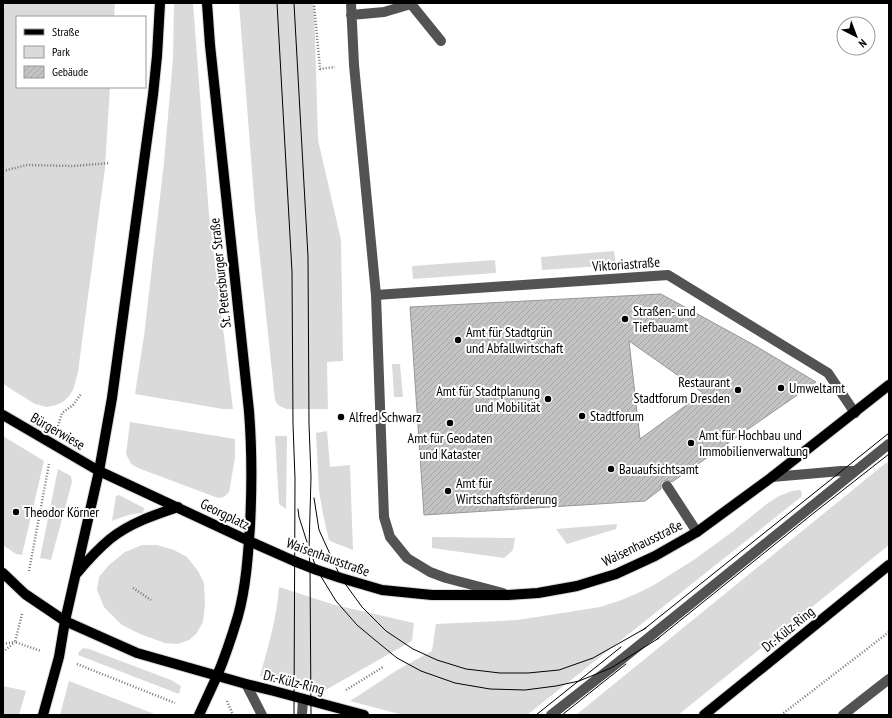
<svg xmlns="http://www.w3.org/2000/svg" width="892" height="718" font-family="'PT Sans Narrow',sans-serif">
	<defs>
		<pattern id="building-hatch" width="6" height="6" patternUnits="userSpaceOnUse"><rect width="6" height="6" fill="#c3c3c3"/><path d="M-1 1l2-2M0 6l6-6M5 7l2-2" fill="none" stroke="#a6a6a6"/></pattern>
	</defs>
	<rect width="100%" height="100%" fill="#fff"/>
	<path fill="#dadada" d="M 3,3 L 115,3 L 114,17 L 17,17 L 17,87 L 110,87 L 105,168 L 78,372 L 73,390 L 69,396 L 63,402 L 56,405 L 47,407 L 35,404 L 3,384 Z
		M 174,3 L 193,3 L 209,215 L 233,409 L 223,409 L 135,394 L 144,336 L 164,162 L 173,59 Z
		M 239,3 L 314,3 L 318,140 L 341,240 L 343,361 L 327,362 L 328,409 L 287,409 C 281,407 278,406 275,400 L 255,210 Z
		M 614,251 L 616,265 L 542,270 L 541,257 Z
		M 495,260 L 496,273 L 413,279 L 412,266 Z
		M 392,364 L 400,364 L 403,397 L 394,397 Z
		M 130,422 L 235,439 L 235,458 L 229,492 L 224,497 L 218,498 L 138,468 L 131,464 L 126,454 Z
		M 327,431 L 330,467 L 350,465 L 353,550 L 332,542 L 329,540 L 324,519 L 319,491 L 316,433 Z
		M 3,436 L 44,461 L 22,555 L 16,554 L 3,545 Z
		M 275,436 L 287,436 L 286,509 L 279,504 Z
		M 887,462 L 889,465 L 889,545 L 678,715 L 576,715 Z
		M 58,469 L 71,476 L 72,482 L 51,560 L 40,558 Z
		M 799,490 L 801,491 L 802,494 L 801,497 L 527,715 L 403,715 L 350,701 L 399,669 L 432,651 L 436,624 L 518,620 L 600,607 L 619,601 L 638,593 L 654,585 L 695,559 L 732,532 L 768,503 L 779,496 L 792,491 Z
		M 119,495 L 144,508 L 143,513 C 132,513 122,517 112,521 L 116,496 Z
		M 617,524 L 616,529 L 567,544 L 556,529 Z
		M 432,537 L 515,538 L 513,550 L 504,558 L 432,548 Z
		M 142,545 L 157,545 L 174,550 L 187,557 L 198,571 L 204,583 L 205,604 L 203,622 L 196,634 L 189,640 L 178,644 L 165,643 L 140,634 L 122,625 L 104,607 L 97,590 L 99,577 L 109,565 L 125,552 Z
		M 279,587 L 335,605 L 414,623 L 412,641 L 322,692 L 260,676 C 268,647 277,617 279,587 Z
		M 83,648 L 89,649 L 171,680 L 181,686 L 179,694 L 78,655 L 79,652 Z
		M 69,681 L 157,715 L 60,715 Z
		M 3,686 L 26,691 L 19,715 L 3,715 Z"/>
	<path fill="url(#building-hatch)" stroke="#979797" fill-rule="evenodd" d="M 661,294 L 754,345 L 816,382 L 672,482 L 667,480 L 663,481 L 661,483 L 661,489 L 645,501 L 424,515 L 410,307 ZM 629,341 L 703,393 L 640,439 Z"/>
	<g fill="none" stroke-linecap="round" stroke-linejoin="round">
		<defs>
			<path id="major" d="M 3,415 L 99,471 L 249,541 L 294,561 L 317,570 L 341,578 L 382,590 L 432,595 L 508,595 L 538,593 L 577,586 L 616,574 L 655,556 L 697,532 L 772,477 L 889,385
				M 3,573 L 25,594 L 65,621 L 137,653 L 246,684 L 274,691 L 364,715
				M 77,573 C 87,561 98,549 110,539 C 130,523 154,515 178,507
				M 43,715 L 59,657 L 65,621 L 99,471 L 112,398 L 153,95 L 157,56 L 160,3
				M 199,715 C 205,702 211,689 217,676 C 225,657 232,636 238,616 C 246,587 248,556 250,526 C 252,487 252,449 249,411 L 210,45 L 207,3
				M 704,715 L 889,565"/>
		</defs>
		<use href="#major" stroke="#dbdbdb" stroke-width="12"/>
		<path stroke="#757575" stroke-width="2.5" stroke-dasharray="1 2" stroke-linecap="butt" d="M 314,3 L 320,69 L 335,67
			M 3,171 L 27,165 L 73,166 L 110,163
			M 58,426 L 62,413 L 73,405 L 81,394
			M 29,571 L 49,464
			M 133,588 L 151,600
			M 22,614 L 15,642 L 41,651
			M 3,644 L 14,642
			M 3,652 L 15,642
			M 77,664 L 175,703
			M 346,690 L 383,667
			M 227,701 L 233,715
			M 781,715 L 889,632"/>
		<path stroke="#535353" stroke-width="10" d="M 351,3 L 354,65 L 376,295 L 384,517 L 390,537 L 407,558 L 430,572 L 446,578 L 503,593
			M 411,4 L 441,41
			M 351,15 L 384,12 L 411,4 L 412,3
			M 376,295 L 668,275 L 828,373 L 855,413
			M 772,477 L 841,471 L 855,471
			M 667,486 L 697,532
			M 246,684 L 262,715
			M 302,715 L 303,699
			M 551,715 L 611,668 L 889,444
			M 843,715 L 889,679"/>
		<use href="#major" stroke="#000" stroke-width="10"/>
		<path stroke="#000" stroke-width="1" d="M 277,3 L 292,272 L 293,424 L 295,479 L 294,715
			M 294,3 L 308,257 L 309,424 L 311,477 L 309,550 L 310,567 L 311,715
			M 314,498 L 319,530 L 341,578 L 362,607 L 386,631 L 413,649 L 437,660 L 466,669 L 500,673 L 528,673 L 559,670 L 593,658 L 646,628
			M 298,509 L 299,517 L 307,542
			M 313,559 L 317,570 L 336,601 L 357,625 L 375,640 L 397,658 L 421,671 L 455,683 L 490,689 L 525,690 L 556,686 L 579,681 L 611,668 L 659,638
			M 643,630 L 889,433
			M 656,640 L 815,512 L 889,454
			M 536,715 L 621,647
			M 562,715 L 626,664"/>
	</g>
	<g fill="#000" stroke="#fff" stroke-width="1.5">
		<circle cx="625" cy="319" r="4"/>
		<circle cx="458" cy="340" r="4"/>
		<circle cx="781" cy="388" r="4"/>
		<circle cx="738" cy="390" r="4"/>
		<circle cx="548" cy="399" r="4"/>
		<circle cx="582" cy="416" r="4"/>
		<circle cx="341" cy="417" r="4"/>
		<circle cx="450" cy="423" r="4"/>
		<circle cx="691" cy="443" r="4"/>
		<circle cx="611" cy="469" r="4"/>
		<circle cx="448" cy="491" r="4"/>
		<circle cx="16" cy="512" r="4"/>
	</g>
	<g text-anchor="middle" dominant-baseline="central" stroke-width="4" stroke-linejoin="round" paint-order="stroke">
		<g font-size="14" fill="#000" stroke="#fff">
			<text transform="translate(626 264) rotate(-4)">Viktoriastraße</text>
			<text transform="translate(220 273) rotate(-96)">St. Petersburger Straße</text>
			<text transform="translate(58 431) rotate(30)">Bürgerwiese</text>
			<text transform="translate(225 514) rotate(26)">Georgplatz</text>
			<text transform="translate(642 543) rotate(-26)">Waisenhausstraße</text>
			<text transform="translate(328 557) rotate(20)">Waisenhausstraße</text>
			<text transform="translate(788 629) rotate(-39)">Dr.-Külz-Ring</text>
			<text transform="translate(294 682) rotate(14)">Dr.-Külz-Ring</text>
		</g>
		<g font-size="14" fill="#000" stroke="#fff" text-anchor="start">
			<text x="633" y="311">Straßen- und<tspan x="633" dy="16">Tiefbauamt</tspan></text>
			<text x="466" y="332">Amt für Stadtgrün<tspan x="466" dy="16">und Abfallwirtschaft</tspan></text>
			<text x="730" y="382" text-anchor="end">Restaurant<tspan x="730" dy="16">Stadtforum Dresden</tspan></text>
			<text x="789" y="388">Umweltamt</text>
			<text x="540" y="391" text-anchor="end">Amt für Stadtplanung<tspan x="540" dy="16">und Mobilität</tspan></text>
			<text x="590" y="416">Stadtforum</text>
			<text x="349" y="417">Alfred Schwarz</text>
			<text x="699" y="435">Amt für Hochbau und<tspan x="699" dy="16">Immobilienverwaltung</tspan></text>
			<text x="450" y="438" text-anchor="middle">Amt für Geodaten<tspan x="450" dy="16">und Kataster</tspan></text>
			<text x="619" y="469">Bauaufsichtsamt</text>
			<text x="456" y="483">Amt für<tspan x="456" dy="16">Wirtschaftsförderung</tspan></text>
			<text x="24" y="512">Theodor Körner</text>
		</g>
	</g>
	<rect width="892" height="718" fill="none" stroke="#000000" stroke-width="8"/>
	<rect x="16" y="16" width="130" height="72" fill="#ffffff" stroke="#999999"/>
	<rect x="24" y="29" width="20" height="6" fill="#000000" stroke="#999999"/>
	<text x="52" y="36" font-size="12" fill="#000000">Straße</text>
	<rect x="24" y="46" width="20" height="12" fill="#dadada" stroke="#999999"/>
	<text x="52" y="56" font-size="12" fill="#000000">Park</text>
	<rect x="24" y="66" width="20" height="12" fill="url(#building-hatch)" stroke="#999999"/>
	<text x="52" y="76" font-size="12" fill="#000000">Gebäude</text>
	<g transform="translate(856 36) rotate(138)"><circle r="19" fill="#ffffff" stroke="#999999"/>
	<path d="M0-3L7 15L0 10L-7 15Z" fill="#000000"/>
	<text y="-6" font-size="11" font-weight="bold" text-anchor="middle" fill="#000000">N</text>
	</g>
</svg>
